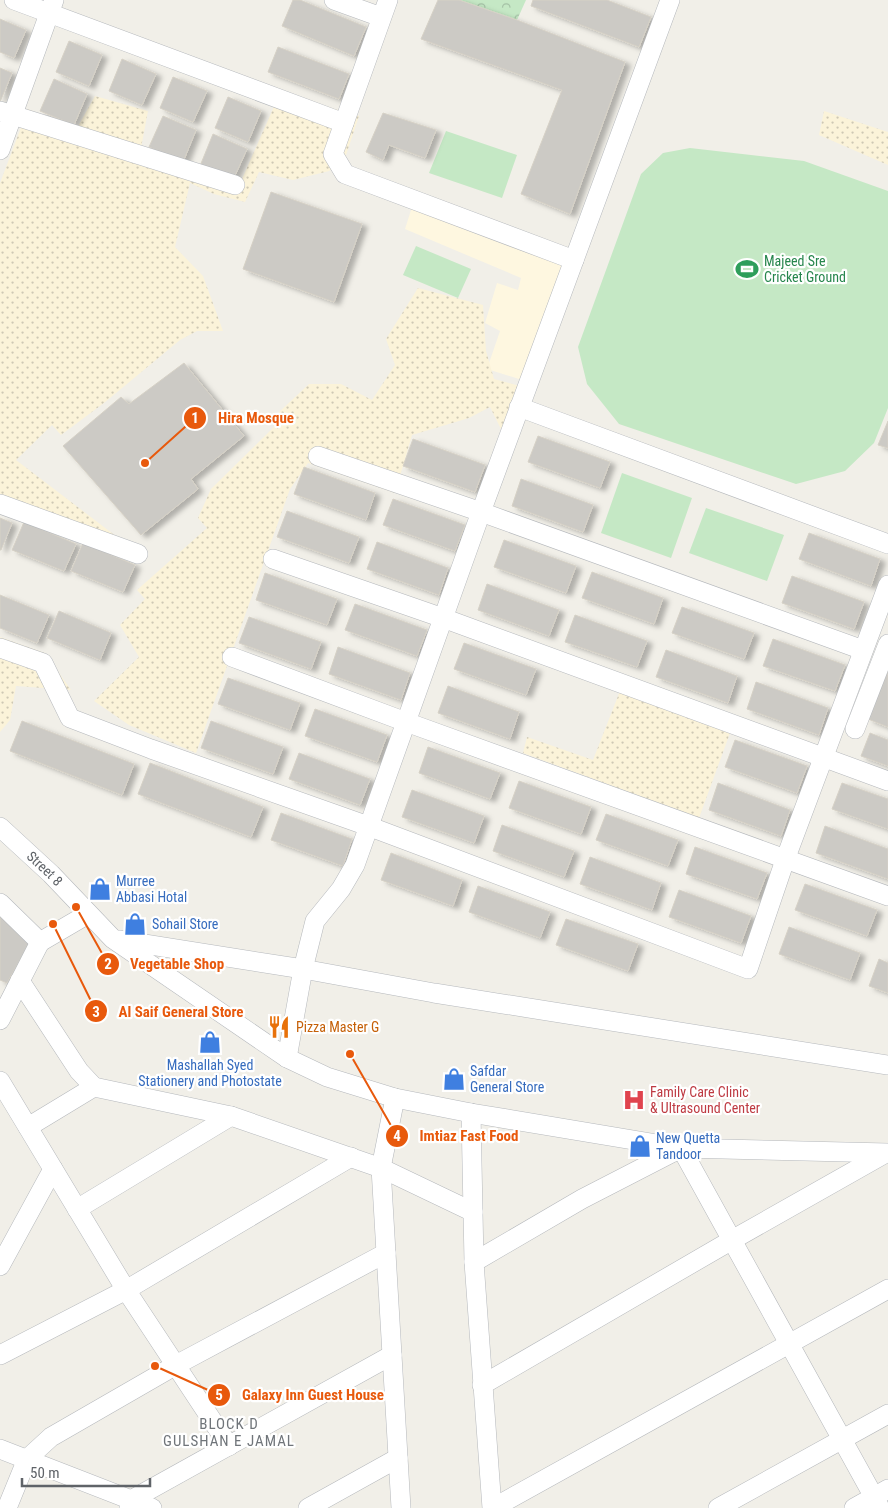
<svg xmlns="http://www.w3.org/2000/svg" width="888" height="1508" font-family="'Roboto Condensed',sans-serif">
	<defs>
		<pattern id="sand-dots" width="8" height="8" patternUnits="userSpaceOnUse" patternTransform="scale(1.25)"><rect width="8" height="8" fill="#fbf3d9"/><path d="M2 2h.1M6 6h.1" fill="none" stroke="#cec8b4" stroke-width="1.8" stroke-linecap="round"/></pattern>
		<pattern id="park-crowns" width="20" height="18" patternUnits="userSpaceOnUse" patternTransform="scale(1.25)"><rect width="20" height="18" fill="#c5e8c5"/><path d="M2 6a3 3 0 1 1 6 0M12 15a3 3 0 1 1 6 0" fill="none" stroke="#a3c0a4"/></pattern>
		<filter id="shadow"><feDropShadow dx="5.5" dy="3" stdDeviation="2.5" flood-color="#0004"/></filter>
	</defs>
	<rect width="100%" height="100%" fill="#f1efe8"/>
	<path fill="#fef7e0" d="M 412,207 L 565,263 L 522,380 L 487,369 L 500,331 L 485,323 L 497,283 L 518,290 L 521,278 L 405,229 Z"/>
	<path fill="#c5e8c5" d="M 446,131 L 517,155 L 502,198 L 429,173 Z
		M 690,148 L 804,161 L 888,191 L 888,408 L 874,443 L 845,471 L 796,484 L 619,424 L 587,384 L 578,347 L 641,174 L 663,153 Z
		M 416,246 L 471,269 L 458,298 L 403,275 Z
		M 622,473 L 692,498 L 671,558 L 601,533 Z
		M 706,508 L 784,535 L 767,581 L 689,553 Z"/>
	<path fill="url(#sand-dots)" d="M 280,93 L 359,116 L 345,158 L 329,171 L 293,180 L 259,172 L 245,202 L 214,194 L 190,183 L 175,247 L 203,276 L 223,331 L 197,331 L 180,340 L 104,403 L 61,435 L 52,425 L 16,460 L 121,540 L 0,496 L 0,183 L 28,109 L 76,130 L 95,96 L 148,111 L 141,148 L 242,179 Z
		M 824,111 L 888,132 L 888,165 L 819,135 Z
		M 418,288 L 483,305 L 486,351 L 494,379 L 520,386 L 502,431 L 490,407 L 469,418 L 412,435 L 395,493 L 308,463 L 290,489 L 196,753 L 129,725 L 94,701 L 139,657 L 120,625 L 145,599 L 137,590 L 207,528 L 198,518 L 211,489 L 273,428 L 277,414 L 309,384 L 341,384 L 372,400 L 395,365 L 386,339 Z
		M 0,637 L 45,653 L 71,690 L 16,686 L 10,720 L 0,732 Z
		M 620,691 L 730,733 L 699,818 L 523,753 L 527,737 L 593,760 Z"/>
	<path fill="url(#park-crowns)" d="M 459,0 L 526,0 L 517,20 Z"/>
	<path fill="#cccac5" stroke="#d6d1c6" filter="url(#shadow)" d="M 293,0 L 300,0 L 366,27 L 354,56 L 282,26 Z
		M 438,0 L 459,0 L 517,20 L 625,62 L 570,214 L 521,194 L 562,90 L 421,39 Z
		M 533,0 L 607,0 L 651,17 L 639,47 L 531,6 Z
		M 0,19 L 26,30 L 14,58 L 0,52 Z
		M 69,41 L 102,55 L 89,86 L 56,72 Z
		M 278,47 L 349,74 L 339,99 L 268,72 Z
		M 122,59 L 156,74 L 142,105 L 109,91 Z
		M 0,68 L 12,73 L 0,102 Z
		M 173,77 L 207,91 L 193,122 L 160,108 Z
		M 54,79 L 87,94 L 74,125 L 40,111 Z
		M 228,97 L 261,111 L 248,142 L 215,128 Z
		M 383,113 L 436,130 L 425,158 L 389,145 L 383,160 L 366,152 Z
		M 163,116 L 196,130 L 183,162 L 149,147 Z
		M 213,134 L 247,149 L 233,180 L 200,166 Z
		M 271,192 L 362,224 L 334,302 L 243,269 Z
		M 184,363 L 244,436 L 191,479 L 198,489 L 141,535 L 63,446 L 121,397 L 129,404 Z
		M 888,421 L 888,448 L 878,445 Z
		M 538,436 L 610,462 L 600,488 L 528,462 Z
		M 413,439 L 485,465 L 475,492 L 403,466 Z
		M 304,467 L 375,493 L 366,520 L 294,494 Z
		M 521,479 L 593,505 L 583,532 L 512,506 Z
		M 393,499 L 465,525 L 455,551 L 383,525 Z
		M 287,511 L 359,537 L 349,563 L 277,537 Z
		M 0,518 L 12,523 L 1,550 L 0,550 Z
		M 24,522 L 76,544 L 64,571 L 12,550 Z
		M 809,533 L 880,559 L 871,586 L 799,559 Z
		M 504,540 L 576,566 L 566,593 L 494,567 Z
		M 377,542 L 448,568 L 439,595 L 367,569 Z
		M 83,543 L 135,565 L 123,592 L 71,571 Z
		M 592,572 L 663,598 L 654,624 L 582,598 Z
		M 265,573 L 337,599 L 327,625 L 256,600 Z
		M 792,576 L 864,602 L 854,629 L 782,603 Z
		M 487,584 L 559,610 L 549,636 L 478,610 Z
		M 0,595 L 49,615 L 37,643 L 0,628 Z
		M 355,604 L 427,630 L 417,656 L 345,630 Z
		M 682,607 L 754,633 L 744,659 L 672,633 Z
		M 59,611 L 111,633 L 100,660 L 47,638 Z
		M 575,615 L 647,641 L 637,667 L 565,642 Z
		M 249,617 L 321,642 L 311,669 L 239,643 Z
		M 773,639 L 845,665 L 835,691 L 763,666 Z
		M 464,643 L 536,669 L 526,695 L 454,669 Z
		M 338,647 L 410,673 L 401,700 L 329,674 Z
		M 666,650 L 737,676 L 728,703 L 656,677 Z
		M 887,673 L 888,673 L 888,727 L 868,719 Z
		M 228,678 L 300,703 L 290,730 L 218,704 Z
		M 756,682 L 828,708 L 819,735 L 747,709 Z
		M 448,686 L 519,712 L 510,739 L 438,713 Z
		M 315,709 L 387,735 L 377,762 L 305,736 Z
		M 22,721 L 134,764 L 122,795 L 10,751 Z
		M 211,721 L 283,747 L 273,774 L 201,748 Z
		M 870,733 L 888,740 L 888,766 L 861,756 Z
		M 735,740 L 807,766 L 797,793 L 725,767 Z
		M 428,747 L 500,773 L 490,799 L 419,773 Z
		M 299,753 L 370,779 L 360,805 L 289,779 Z
		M 150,763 L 263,807 L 251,837 L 138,794 Z
		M 519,781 L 591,807 L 581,834 L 509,808 Z
		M 718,783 L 790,810 L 781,836 L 709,810 Z
		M 842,783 L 888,799 L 888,829 L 832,809 Z
		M 412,790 L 484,816 L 474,843 L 402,817 Z
		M 281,813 L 352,839 L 343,866 L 271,840 Z
		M 606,814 L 678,840 L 668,866 L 596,840 Z
		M 502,825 L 574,851 L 564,877 L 493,851 Z
		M 825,826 L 888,849 L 888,879 L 816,853 Z
		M 695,847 L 767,873 L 757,899 L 686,874 Z
		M 391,853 L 462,880 L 453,906 L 381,880 Z
		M 590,857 L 661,883 L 652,910 L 580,884 Z
		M 805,884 L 877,910 L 867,936 L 795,910 Z
		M 478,886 L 550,912 L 540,938 L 469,912 Z
		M 679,890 L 751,916 L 741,943 L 669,917 Z
		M 0,911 L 31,940 L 7,983 L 0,980 Z
		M 566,919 L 638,944 L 628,971 L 556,945 Z
		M 789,927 L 860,953 L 850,980 L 779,954 Z
		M 879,959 L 888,963 L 888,993 L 869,986 Z"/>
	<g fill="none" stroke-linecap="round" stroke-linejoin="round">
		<defs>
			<g id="street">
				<path d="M 14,0 L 344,123"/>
				<path d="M 334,0 L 381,17"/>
				<path d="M 388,0 L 333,154 L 345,174 L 574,260"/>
				<path d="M 0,111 L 235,185"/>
				<path d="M 0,150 L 54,0"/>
				<path d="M 519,407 L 888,544"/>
				<path d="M 318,456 L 481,512 L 863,650"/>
				<path d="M 0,504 L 138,554"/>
				<path d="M 273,559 L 443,618 L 888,781"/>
				<path d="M 0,648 L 43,663 L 70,718 L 151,749 L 368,826 L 748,969 L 785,860 L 888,585"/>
				<path d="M 232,657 L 406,722 L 888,896"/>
				<path d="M 855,729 L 888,644"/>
				<path id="s1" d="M 0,827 L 51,874 L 113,939 L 287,1058 L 327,1077 L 395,1098 L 471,1113 L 681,1148 L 888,1153"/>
				<path d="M 0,903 L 40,942"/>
				<path d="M 119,940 L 303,969 L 434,993 L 888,1065"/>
				<path d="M 40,942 L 88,914"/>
				<path d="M 20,981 L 79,1071 L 94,1087"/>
				<path d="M 0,1020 L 40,942"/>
				<path d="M 287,1058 L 303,969 L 315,921 L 341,889 L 355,865 L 481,512 L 670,0"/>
				<path d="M 0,1081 L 126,1290 L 229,1446"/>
				<path d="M 395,1098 L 381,1168 L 401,1508"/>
				<path d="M 471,1113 L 474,1262 L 492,1508"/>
				<path d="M 28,1127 L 94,1087 L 231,1116 L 381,1168 L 473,1212"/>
				<path d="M 77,1209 L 231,1116"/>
				<path d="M 474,1262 L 582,1199 L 681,1148 L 880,1508"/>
				<path d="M 0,1266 L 53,1169"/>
				<path d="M 0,1355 L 126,1290 L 351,1157"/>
				<path d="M 482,1385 L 732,1240 L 884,1154"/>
				<path d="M 0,1449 L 152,1508"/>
				<path d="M 7,1508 L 27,1459 L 51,1437 L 176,1365 L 386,1253"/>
				<path d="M 129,1508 L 131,1500 L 392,1355"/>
				<path d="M 308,1508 L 398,1458"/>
				<path d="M 493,1508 L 888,1289"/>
				<path d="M 718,1508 L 888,1414"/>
				<path d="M 854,1508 L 888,1489"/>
			</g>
		</defs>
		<use href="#street" stroke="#b5b8bc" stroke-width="20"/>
		<use href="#street" stroke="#fff" stroke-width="19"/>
	</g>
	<defs>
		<symbol id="stadium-bare" viewBox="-9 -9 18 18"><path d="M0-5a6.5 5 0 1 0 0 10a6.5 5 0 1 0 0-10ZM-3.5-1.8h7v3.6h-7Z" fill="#2e9e5b" stroke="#fff" stroke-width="2.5" paint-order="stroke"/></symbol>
		<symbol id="shop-bare" viewBox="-9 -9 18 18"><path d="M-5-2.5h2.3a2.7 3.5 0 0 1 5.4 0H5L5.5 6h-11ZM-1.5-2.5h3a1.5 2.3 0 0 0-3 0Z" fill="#3f7fe0" stroke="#fff" stroke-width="2.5" paint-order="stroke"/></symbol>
		<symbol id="restaurant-bare" viewBox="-9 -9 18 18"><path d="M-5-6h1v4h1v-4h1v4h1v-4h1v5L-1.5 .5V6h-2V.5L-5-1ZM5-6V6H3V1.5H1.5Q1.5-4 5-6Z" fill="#e8710a" stroke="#fff" stroke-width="2.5" paint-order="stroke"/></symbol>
		<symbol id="hospital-bare" viewBox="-9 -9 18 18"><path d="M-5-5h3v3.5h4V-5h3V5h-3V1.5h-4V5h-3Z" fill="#e0444e" stroke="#fff" stroke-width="2.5" paint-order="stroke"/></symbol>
	</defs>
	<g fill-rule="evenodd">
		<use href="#stadium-bare" x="731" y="253" width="32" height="32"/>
		<use href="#shop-bare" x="84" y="873" width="32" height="32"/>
		<use href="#shop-bare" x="119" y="908" width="32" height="32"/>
		<use href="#restaurant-bare" x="263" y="1011" width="32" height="32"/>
		<use href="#shop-bare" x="194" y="1026" width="32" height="32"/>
		<use href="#shop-bare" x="438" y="1063" width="32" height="32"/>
		<use href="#hospital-bare" x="618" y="1084" width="32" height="32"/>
		<use href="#shop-bare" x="624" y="1130" width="32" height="32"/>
	</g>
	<g text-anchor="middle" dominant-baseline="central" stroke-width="4.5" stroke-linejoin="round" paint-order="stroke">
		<g font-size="14" fill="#27864d" stroke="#fff" text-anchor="start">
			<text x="764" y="261">Majeed Sre<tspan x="764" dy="16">Cricket Ground</tspan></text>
		</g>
		<g font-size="14" fill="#5f6368" stroke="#fff">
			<text stroke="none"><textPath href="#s1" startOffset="61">Street 8</textPath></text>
		</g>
		<g font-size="14" fill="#366cbe" stroke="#fff" text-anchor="start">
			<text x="116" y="881">Murree<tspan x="116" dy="16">Abbasi Hotal</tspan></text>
			<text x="152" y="924">Sohail Store</text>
			<text x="210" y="1065" text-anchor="middle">Mashallah Syed<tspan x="210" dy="16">Stationery and Photostate</tspan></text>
			<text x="470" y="1071">Safdar<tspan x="470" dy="16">General Store</tspan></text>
			<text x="656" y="1138">New Quetta<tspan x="656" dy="16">Tandoor</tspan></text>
		</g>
		<g font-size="14" fill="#c56008" stroke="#fff" text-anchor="start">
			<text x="296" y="1027">Pizza Master G</text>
		</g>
		<g font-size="14" fill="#be3a42" stroke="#fff" text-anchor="start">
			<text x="650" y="1092">Family Care Clinic<tspan x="650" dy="16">&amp; Ultrasound Center</tspan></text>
		</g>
		<g font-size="15" letter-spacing="1" fill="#70757a" stroke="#fff">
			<text x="229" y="1424">BLOCK D<tspan x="229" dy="17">GULSHAN E JAMAL</tspan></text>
		</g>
	</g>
	<path fill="none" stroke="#e8590c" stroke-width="2" d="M145 463L195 418M76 907L108 964M53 924L96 1011M350 1054L397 1136M155 1366L219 1395"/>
	<g fill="#e8590c" stroke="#fff" stroke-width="2">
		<circle cx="145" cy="463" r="5"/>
		<circle cx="76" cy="907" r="5"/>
		<circle cx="53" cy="924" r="5"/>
		<circle cx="350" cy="1054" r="5"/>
		<circle cx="155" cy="1366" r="5"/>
		<circle cx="195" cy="418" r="12"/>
		<circle cx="108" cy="964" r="12"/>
		<circle cx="96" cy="1011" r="12"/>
		<circle cx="397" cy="1136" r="12"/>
		<circle cx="219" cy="1395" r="12"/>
	</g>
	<g font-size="15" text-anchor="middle" font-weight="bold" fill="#fff">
		<text x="195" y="423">1</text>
		<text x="108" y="969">2</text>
		<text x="96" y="1017">3</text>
		<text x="397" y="1141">4</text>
		<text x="219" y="1400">5</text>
	</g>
	<g font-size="15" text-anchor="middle" font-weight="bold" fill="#e8590c" stroke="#fff" stroke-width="4.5" stroke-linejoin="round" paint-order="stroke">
		<text x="256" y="423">Hira Mosque</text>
		<text x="177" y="969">Vegetable Shop</text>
		<text x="181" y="1017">Al Saif General Store</text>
		<text x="469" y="1141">Imtiaz Fast Food</text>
		<text x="313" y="1400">Galaxy Inn Guest House</text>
	</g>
	<path d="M22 1478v8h128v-8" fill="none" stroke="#5f6368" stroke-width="2.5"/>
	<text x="30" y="1478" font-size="15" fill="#5f6368" stroke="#ffffff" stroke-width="4" paint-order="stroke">50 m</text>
</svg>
